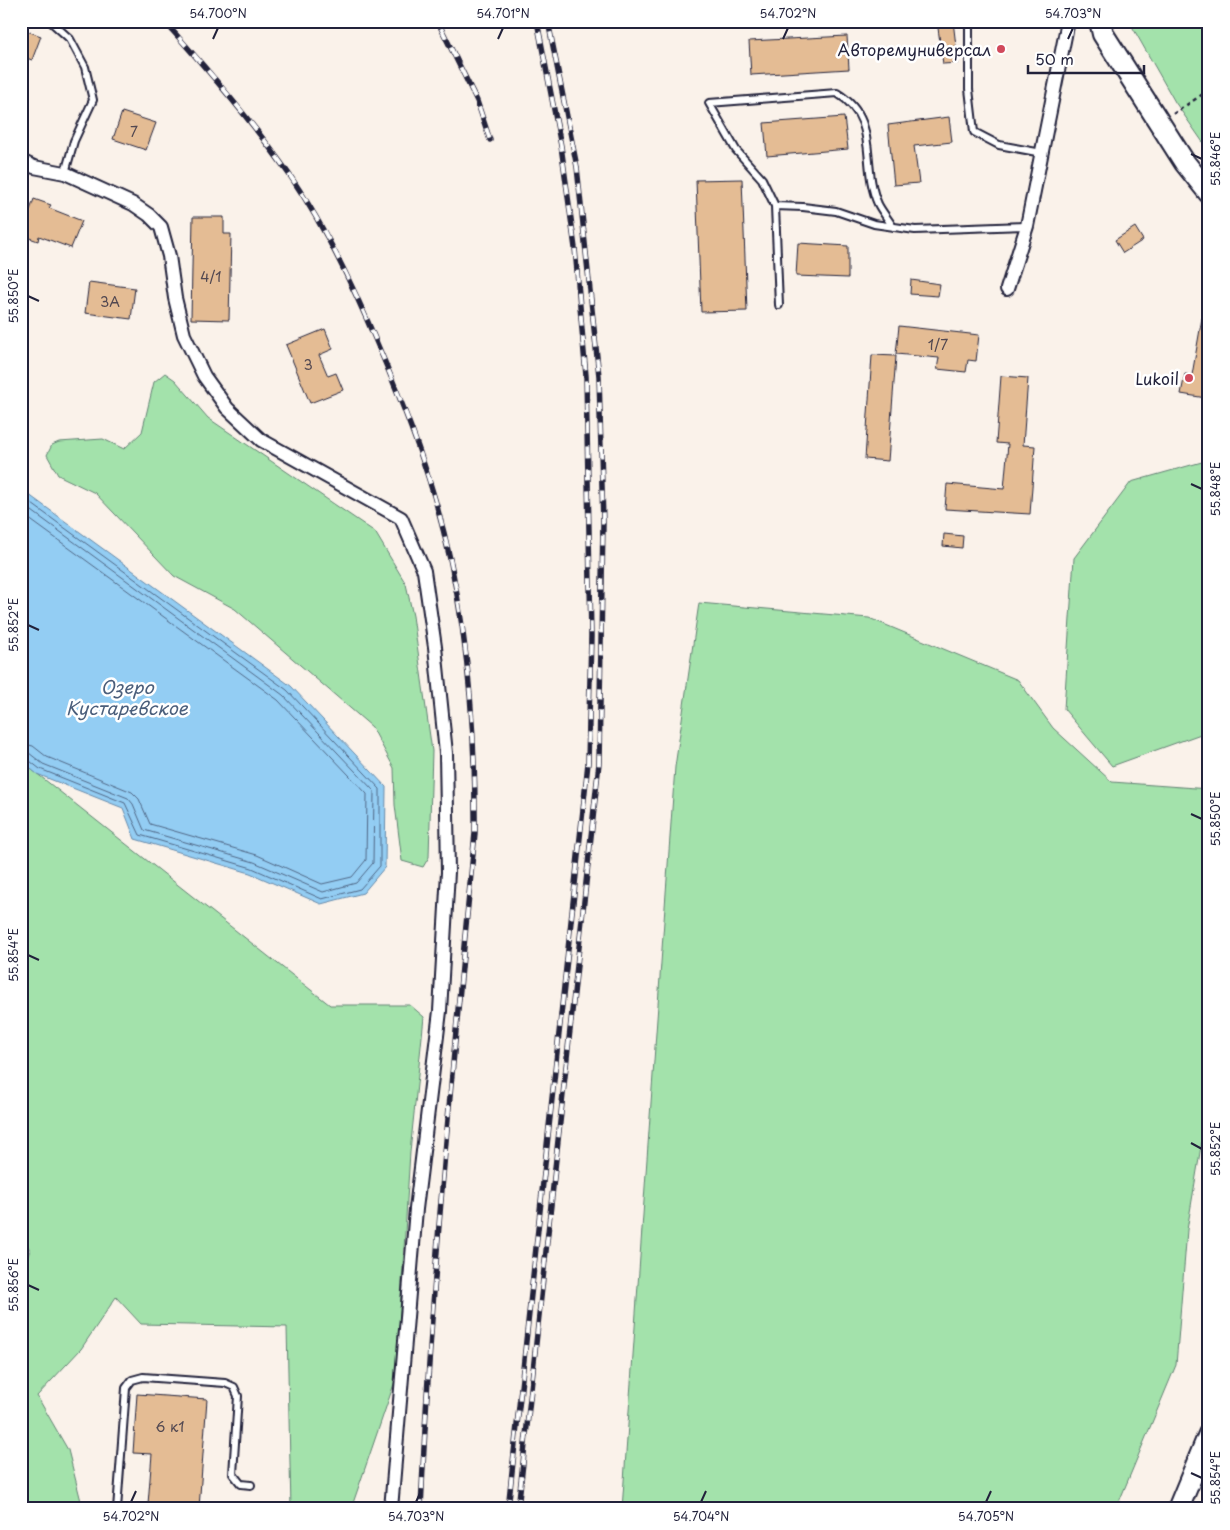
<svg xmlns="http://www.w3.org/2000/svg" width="1230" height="1530" font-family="'Playpen Sans',sans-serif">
	<rect width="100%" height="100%" fill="#faf2ea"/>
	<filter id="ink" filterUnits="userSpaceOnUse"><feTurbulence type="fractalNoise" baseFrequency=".02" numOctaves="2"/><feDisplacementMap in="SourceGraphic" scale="10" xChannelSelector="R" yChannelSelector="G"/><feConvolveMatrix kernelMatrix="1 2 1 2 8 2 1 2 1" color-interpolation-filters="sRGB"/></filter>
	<g filter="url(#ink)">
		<path fill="#a3e2ab" stroke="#628273" d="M 1129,21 L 1209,21 L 1209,151 L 1175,102 Z
			M 165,373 L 175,380 L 208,418 L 375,532 L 406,584 L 413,616 L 432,751 L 429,857 L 423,867 L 402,861 L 395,805 L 394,768 L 372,727 L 235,609 L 174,576 L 95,493 L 58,475 L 47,455 L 52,445 L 59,442 L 103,439 L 124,449 L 142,432 L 154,382 Z
			M 1209,460 L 1209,731 L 1112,766 L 1064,709 L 1074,558 L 1131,482 Z
			M 699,603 L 869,618 L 1018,680 L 1053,728 L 1112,782 L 1209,789 L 1209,1099 L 1187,1230 L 1176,1365 L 1116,1509 L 622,1509 L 675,767 Z
			M 21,761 L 330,1005 L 410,1005 L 424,1017 L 410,1152 L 396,1378 L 351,1509 L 291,1509 L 287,1327 L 141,1324 L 116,1297 L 81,1349 L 37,1396 L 68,1450 L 83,1509 L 21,1509 L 21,1277 L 30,1250 L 21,1233 Z"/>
		<path fill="#93cdf3" stroke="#6689a9" d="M 21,489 L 291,686 L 386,787 L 385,867 L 363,893 L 321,904 L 250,873 L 135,839 L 123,808 L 37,774 L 21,761 Z"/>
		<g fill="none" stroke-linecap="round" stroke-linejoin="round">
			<path stroke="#4f6685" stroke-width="1" d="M 21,496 L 287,690 L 380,789 L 380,866 L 360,889 L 322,899 L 252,868 L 140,835 L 125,803 L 40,769 L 26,758 L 21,757
				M 21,503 L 283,695 L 374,791 L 373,863 L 356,883 L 323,892 L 254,862 L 144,830 L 133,804 L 128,798 L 43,764 L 29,753 L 21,751
				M 21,513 L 278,700 L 367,794 L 366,860 L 352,877 L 322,884 L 257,855 L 150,824 L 139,799 L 132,792 L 47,757 L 33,746 L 21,743"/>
		</g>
		<path fill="#e4bc94" stroke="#22223b" d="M 937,21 L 953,21 L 958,63 L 943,64 Z
			M 27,31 L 41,36 L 32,60 L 21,56 L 21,46 Z
			M 847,36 L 849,69 L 751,75 L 749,41 Z
			M 122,112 L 156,123 L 146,150 L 113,139 Z
			M 844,117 L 848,149 L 767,156 L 764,123 Z
			M 949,117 L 952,142 L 914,146 L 919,183 L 894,185 L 888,125 Z
			M 742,179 L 747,311 L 701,312 L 696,180 Z
			M 34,199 L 51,205 L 49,208 L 82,221 L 71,248 L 39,236 L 38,241 L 21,235 Z
			M 193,217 L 224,217 L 224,234 L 231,234 L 229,320 L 191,319 Z
			M 1135,227 L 1143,240 L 1123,253 L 1115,240 Z
			M 798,243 L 848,246 L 848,278 L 796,276 Z
			M 911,280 L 940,284 L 938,296 L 910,294 Z
			M 89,282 L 135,288 L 131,319 L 85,313 Z
			M 1202,318 L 1209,318 L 1209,382 L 1206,398 L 1181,394 L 1185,374 L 1192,375 Z
			M 899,326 L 979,335 L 976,361 L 968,360 L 966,372 L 937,369 L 939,358 L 896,354 Z
			M 325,329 L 333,349 L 319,355 L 328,376 L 336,373 L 343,390 L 310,403 L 286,345 Z
			M 872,355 L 896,356 L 888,461 L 865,459 Z
			M 1001,376 L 1028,378 L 1023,445 L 1035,446 L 1030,514 L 945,509 L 947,484 L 1004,489 L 1008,444 L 996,443 Z
			M 944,534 L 963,536 L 962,548 L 943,546 Z
			M 137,1394 L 207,1399 L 199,1508 L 148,1504 L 152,1454 L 133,1453 Z"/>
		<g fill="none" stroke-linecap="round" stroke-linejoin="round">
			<defs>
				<path id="lane" d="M 50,21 L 70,39 L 85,67 L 93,100 L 74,141 L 65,173
					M 969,21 L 969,89 L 974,132 L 999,145 L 1042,153
					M 775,206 L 762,179 L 736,150 L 709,103 L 837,93 C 881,120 860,164 878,204 C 882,212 889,220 893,227
					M 779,305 L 775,206 L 803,207 L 836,211 L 874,224 L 915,230 L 1027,226
					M 117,1509 L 126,1388 L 132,1380 L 143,1377 L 225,1383 L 234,1387 L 238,1396 L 233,1474 L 241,1484 L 251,1485"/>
				<path id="street" d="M 21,161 L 34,167 L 65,173 L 133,204 L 149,215 L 161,227 L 169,256 L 175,298 L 184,335 L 204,376 L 227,408 L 261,440 L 401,518 L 424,571 L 435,647 L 446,753 L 448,872 L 440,1011 L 416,1209 L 391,1509
					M 1007,289 L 1027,226 L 1068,21"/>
				<path id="primary" d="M 1100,21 L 1103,34 L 1185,163 L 1209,193
					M 1178,1509 L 1209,1434"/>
			</defs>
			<use href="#lane" stroke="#22223b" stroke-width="10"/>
			<use href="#street" stroke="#22223b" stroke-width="16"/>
			<use href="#primary" stroke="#22223b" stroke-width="24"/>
			<path stroke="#22223b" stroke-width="2.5" stroke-dasharray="4 4" stroke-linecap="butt" d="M 1173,114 L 1209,90"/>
			<use href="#lane" stroke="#fff" stroke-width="6"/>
			<use href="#street" stroke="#fff" stroke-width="12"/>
			<use href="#primary" stroke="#fff" stroke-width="20"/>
			<defs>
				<path id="rail" d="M 164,21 C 209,71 253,122 291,177 C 327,230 355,290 379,348 C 400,397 419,445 434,496 C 466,604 476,720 475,833 C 453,1058 431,1283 421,1509
					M 441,28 L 477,101 L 490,140
					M 508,1509 L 588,763 L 591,636 L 586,376 L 575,248 L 561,146 L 537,21
					M 518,1509 L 599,763 L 603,523 L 599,376 L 577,167 L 548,21"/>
			</defs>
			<use href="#rail" stroke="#22223b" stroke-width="5.5"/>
			<use href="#rail" stroke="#fff" stroke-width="4" stroke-dasharray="11" stroke-linecap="butt"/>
		</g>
	</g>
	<path fill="none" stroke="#22223b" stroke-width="2" d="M 213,39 L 218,28M 498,39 L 503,28M 783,39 L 788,28M 1068,39 L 1073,28M 1191,154 L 1202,159M 28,296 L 39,301M 1191,484 L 1202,489M 28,625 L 39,630M 1191,814 L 1202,819M 28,955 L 39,960M 1191,1143 L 1202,1149M 28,1285 L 39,1290M 1191,1473 L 1202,1478M 131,1502 L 136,1491M 416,1502 L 421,1491M 701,1502 L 706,1491M 986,1502 L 991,1491"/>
	<g fill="#d1495b" stroke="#fff" stroke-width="2">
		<circle cx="1001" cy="49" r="5"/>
		<circle cx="1189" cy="378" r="5"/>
	</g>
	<g text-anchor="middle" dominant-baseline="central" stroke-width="5" stroke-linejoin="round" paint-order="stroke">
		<g font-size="14" fill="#524851">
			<text x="134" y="131">7</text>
			<text x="211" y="276">4/1</text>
			<text x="110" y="301">3А</text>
			<text x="938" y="344">1/7</text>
			<text x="308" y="364">3</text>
			<text x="170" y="1426">6 к1</text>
		</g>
		<g font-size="16" fill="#22223b" stroke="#fff" text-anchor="end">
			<text x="991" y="49">Авторемуниверсал</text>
			<text x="1179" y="378">Lukoil</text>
		</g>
		<g font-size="18" font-style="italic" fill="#4a5e7b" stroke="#fff">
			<text x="127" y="686">Озеро<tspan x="127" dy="21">Кустаревское</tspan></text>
		</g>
	</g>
	<rect width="1230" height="1530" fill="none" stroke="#fff" stroke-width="55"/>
	<path d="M1028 65v8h116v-8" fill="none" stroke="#22223b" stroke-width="2.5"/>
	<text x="1035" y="65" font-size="15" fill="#22223b" stroke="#ffffff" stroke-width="4" paint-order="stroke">50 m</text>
	<rect x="28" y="28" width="1174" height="1474" fill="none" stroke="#22223b" stroke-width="2"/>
	<g font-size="12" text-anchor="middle" fill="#22223b">
		<text x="218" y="18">54.700°N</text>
		<text x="503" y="18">54.701°N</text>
		<text x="788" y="18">54.702°N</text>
		<text x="1073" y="18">54.703°N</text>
		<text transform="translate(1216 159) rotate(-90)" y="4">55.846°E</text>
		<text transform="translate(14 296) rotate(-90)" y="4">55.850°E</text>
		<text transform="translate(1216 489) rotate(-90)" y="4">55.848°E</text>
		<text transform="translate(14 625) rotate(-90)" y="4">55.852°E</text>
		<text transform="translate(1216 819) rotate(-90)" y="4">55.850°E</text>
		<text transform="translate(14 955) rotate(-90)" y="4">55.854°E</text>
		<text transform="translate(1216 1149) rotate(-90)" y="4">55.852°E</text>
		<text transform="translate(14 1285) rotate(-90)" y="4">55.856°E</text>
		<text transform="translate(1216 1478) rotate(-90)" y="4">55.854°E</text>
		<text x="131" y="1521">54.702°N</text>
		<text x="416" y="1521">54.703°N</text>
		<text x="701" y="1521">54.704°N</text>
		<text x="986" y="1521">54.705°N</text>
	</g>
</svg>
